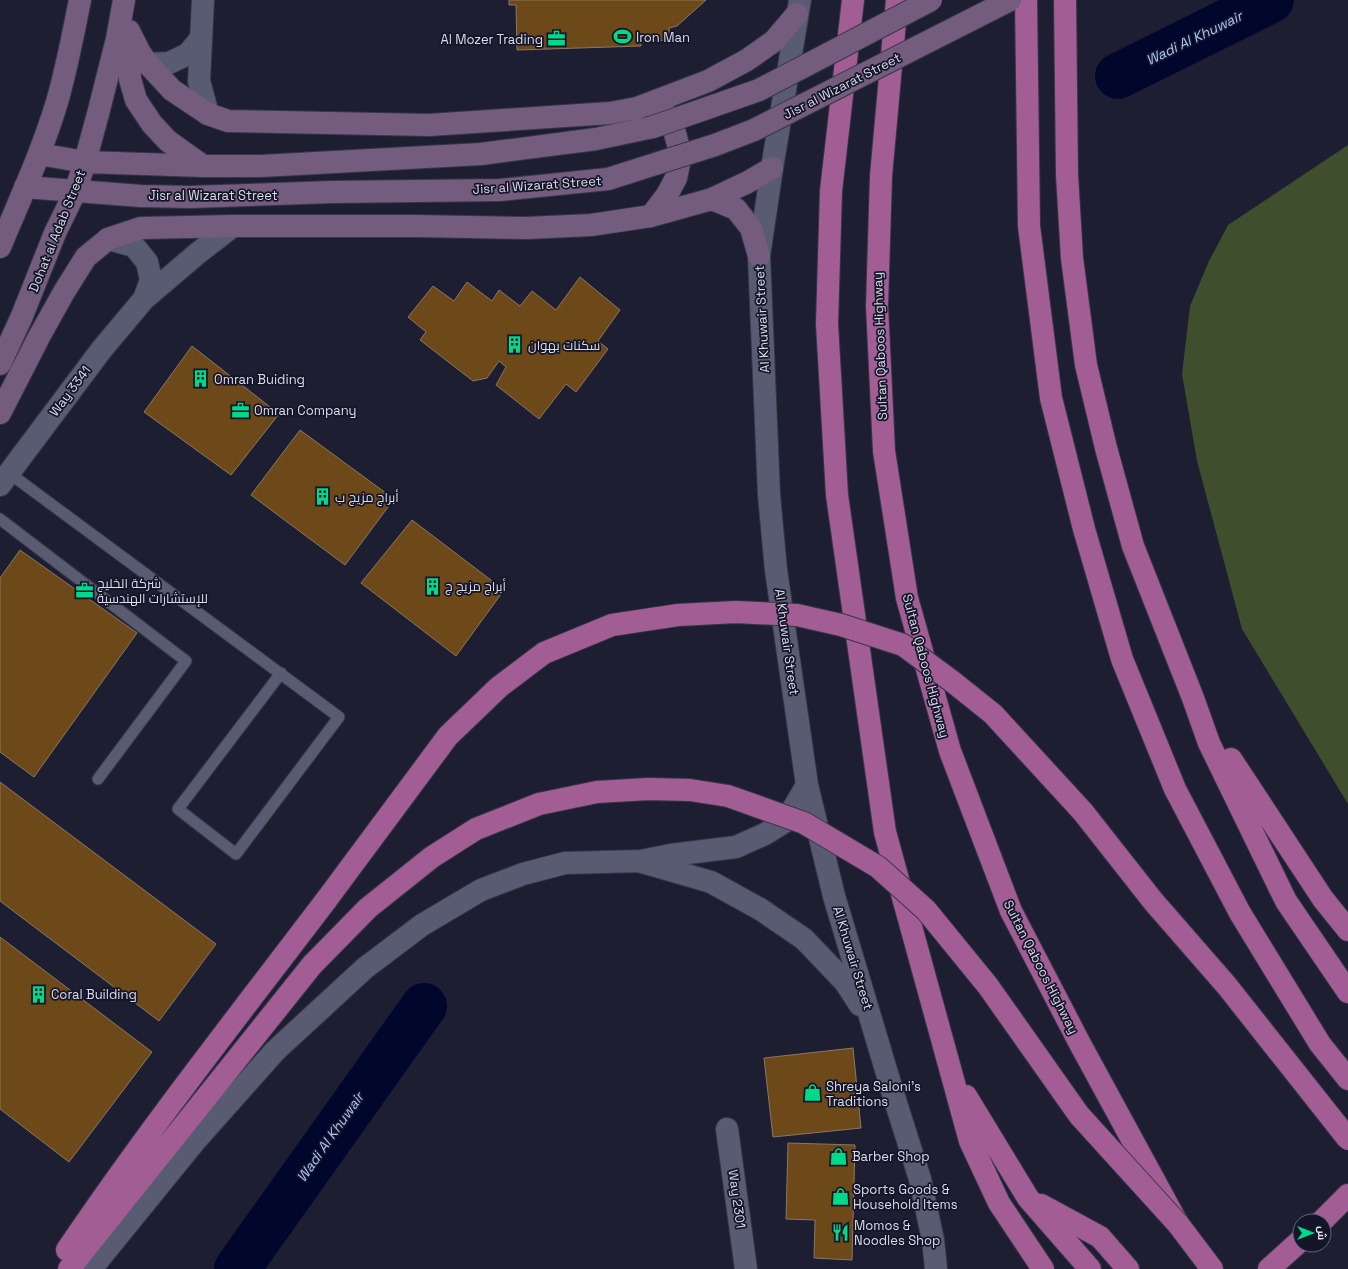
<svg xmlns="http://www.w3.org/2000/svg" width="1348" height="1269" font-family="'Space Grotesk',Cairo,sans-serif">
	<rect width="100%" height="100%" fill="#1d1e32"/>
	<path fill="#3f4f2e" d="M 1348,145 L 1348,804 L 1242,629 L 1197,461 L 1182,374 L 1190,306 L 1209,261 L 1228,225 Z"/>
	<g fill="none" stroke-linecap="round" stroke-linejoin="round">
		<path stroke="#00062c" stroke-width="46" d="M 1118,76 L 1271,0
			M 237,1269 L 424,1006"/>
	</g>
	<path fill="#6d4919" stroke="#8a7864" d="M 509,0 L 706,0 L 677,26 L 669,28 L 670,40 L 641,41 L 641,46 L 517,50 L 516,5 L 509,5 Z
		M 580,277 L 620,310 L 598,341 L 608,349 L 576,392 L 566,384 L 539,419 L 496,385 L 506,367 L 499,361 L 487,378 L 473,381 L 420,340 L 426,332 L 408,317 L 433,286 L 454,301 L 467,282 L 492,301 L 499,290 L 520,306 L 532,291 L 556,310 Z
		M 192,346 L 279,414 L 231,475 L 144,412 Z
		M 300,430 L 394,499 L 345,565 L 251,495 Z
		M 412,520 L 504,590 L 456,656 L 361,583 Z
		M 20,550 L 137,633 L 34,777 L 0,752 L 0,578 Z
		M 0,782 L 216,944 L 159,1021 L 0,901 Z
		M 0,937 L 152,1052 L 69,1162 L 0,1109 Z
		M 853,1048 L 861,1128 L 773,1137 L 764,1058 Z
		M 788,1143 L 855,1145 L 852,1260 L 814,1258 L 815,1220 L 786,1219 Z"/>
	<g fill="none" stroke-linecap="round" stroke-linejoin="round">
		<defs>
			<path id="service" d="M 9,473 L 339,717 L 236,854 L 178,809 L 281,673
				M 0,519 L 186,661 L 98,779"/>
			<path id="minor" d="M 203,0 L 199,81 L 208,114
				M 148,64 L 169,63 L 188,54 L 201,38
				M 108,239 L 134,246 L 147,262 L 151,280 L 144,299
				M 0,485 L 102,349 L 144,299 L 198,253 L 233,226
				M 727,1129 L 746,1269"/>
			<path id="tertiary" d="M 800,0 L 772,168 L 759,256 L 769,495 L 776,570 L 807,785 L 834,896 L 895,1100 L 920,1179 L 933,1240 L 936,1269
				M 642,862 L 711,882 L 760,909 L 804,939 L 845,982 L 860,1005
				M 91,1269 L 195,1141 L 275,1051 L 365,968 L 422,925 L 481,890 L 523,874 L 565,863 L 641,861 L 671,855 L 736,847 L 765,834 L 786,821 L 807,785"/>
			<path id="secondary" d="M 129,31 L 140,53 L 148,64 L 172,90 L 208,114 L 228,121 L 429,125 L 610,113 L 637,108 L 708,81 L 747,60 L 774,41 L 797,14
				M 129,35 L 130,79 L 136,100 L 152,124 L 168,141 L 203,166
				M 39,154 L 85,162 L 203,166 L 261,166 L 481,154 L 596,139 L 653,127
				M 25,187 L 141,196 L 191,197 L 332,192 L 500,190 L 608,179
				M 712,199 L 748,182 L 772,168
				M 651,216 L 667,195 L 676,178 L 679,164 L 679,148 L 673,126 L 664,112 L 657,109
				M 0,247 C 20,199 42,152 57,102 C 67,68 73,34 80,0
				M 0,364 L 22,316 L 55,233 L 75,192 L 85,162 L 99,110 L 117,39 L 124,0
				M 0,413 L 40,335 L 64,292 L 86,257 L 108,239 L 141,228 L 233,226 L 416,226 L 527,228 L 591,225 L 651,216 L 712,199 L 736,209 L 751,228 L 759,256"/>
			<path id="trunk" d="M 853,0 L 831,191 L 827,324 L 837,495 L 885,832 L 970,1141 L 999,1203 L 1043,1269
				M 897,0 L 881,176 L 877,306 L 884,451 L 907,598 L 950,751 L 1011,911 L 1079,1042 L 1178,1224 L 1212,1269
				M 1026,0 L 1029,226 L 1051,398 L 1084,529 L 1122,659 L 1175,789 L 1240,913 L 1320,1044 L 1348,1079
				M 1065,0 L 1067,175 L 1072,258 L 1086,365 L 1106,448 L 1133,546 L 1193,698 L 1209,743 L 1286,901 L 1348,992
				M 1231,759 L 1323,899 L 1348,930
				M 966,1096 L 1028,1198 L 1090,1269
				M 1041,1205 L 1100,1237 L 1128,1269
				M 1322,1221 L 1348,1195
				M 67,1250 C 148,1130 239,1015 327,899
				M 69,1269 L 312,965 L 368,908 L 432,857 L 476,829 L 539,804 L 597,792 L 648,789 L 690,790 L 728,796
				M 1269,1269 L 1300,1241"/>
		</defs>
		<use href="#service" stroke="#363747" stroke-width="13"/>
		<use href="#minor" stroke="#363747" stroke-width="24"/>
		<use href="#tertiary" stroke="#363747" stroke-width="24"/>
		<use href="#secondary" stroke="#363747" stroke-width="24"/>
		<use href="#trunk" stroke="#363747" stroke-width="24"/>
		<use href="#service" stroke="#585b71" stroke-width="11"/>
		<use href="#minor" stroke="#585b71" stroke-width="22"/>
		<use href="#tertiary" stroke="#585b71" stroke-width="22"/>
		<use href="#secondary" stroke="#745c7e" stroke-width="22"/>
		<use href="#trunk" stroke="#a25e94" stroke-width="22"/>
		<defs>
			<path id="secondary-bridge" d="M 653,127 L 759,90 L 931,0
				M 608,179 L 715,145 L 754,130 L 1010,0"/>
			<path id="trunk-bridge" d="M 728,796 L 804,823 L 878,867 L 926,910 L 988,986 L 1079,1115 L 1178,1224
				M 327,899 L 448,736 L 499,687 L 544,653 L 612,625 L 678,615 L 736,612 L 797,615 L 841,625 L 903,645 L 953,682 L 993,714 L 1083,812 L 1153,901 L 1227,986 L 1348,1139"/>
		</defs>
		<use href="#secondary-bridge" stroke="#363747" stroke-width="24" stroke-linecap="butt"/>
		<use href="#trunk-bridge" stroke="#363747" stroke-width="24" stroke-linecap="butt"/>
		<use href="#secondary-bridge" stroke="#745c7e" stroke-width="22"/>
		<use href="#trunk-bridge" stroke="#a25e94" stroke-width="22"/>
	</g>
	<defs>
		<symbol id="stadium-bare" viewBox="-9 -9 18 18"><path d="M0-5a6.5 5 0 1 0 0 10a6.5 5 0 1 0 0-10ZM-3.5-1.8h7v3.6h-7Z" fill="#01d98b" stroke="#141528" stroke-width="2.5" paint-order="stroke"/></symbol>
		<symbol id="office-bare" viewBox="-9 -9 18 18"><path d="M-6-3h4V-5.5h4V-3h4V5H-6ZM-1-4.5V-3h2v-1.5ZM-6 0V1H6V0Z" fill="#01d98b" stroke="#141528" stroke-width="2.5" paint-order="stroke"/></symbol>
		<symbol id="building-bare" viewBox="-9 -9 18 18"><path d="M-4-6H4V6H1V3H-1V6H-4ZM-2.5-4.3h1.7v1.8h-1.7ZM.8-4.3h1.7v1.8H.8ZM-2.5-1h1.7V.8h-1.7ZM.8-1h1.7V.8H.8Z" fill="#01d98b" stroke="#141528" stroke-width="2.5" paint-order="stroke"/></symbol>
		<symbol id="shop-bare" viewBox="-9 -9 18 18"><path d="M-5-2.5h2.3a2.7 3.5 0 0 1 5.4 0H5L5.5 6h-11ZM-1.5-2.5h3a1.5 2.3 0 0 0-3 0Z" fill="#01d98b" stroke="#141528" stroke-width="2.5" paint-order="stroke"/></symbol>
		<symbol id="restaurant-bare" viewBox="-9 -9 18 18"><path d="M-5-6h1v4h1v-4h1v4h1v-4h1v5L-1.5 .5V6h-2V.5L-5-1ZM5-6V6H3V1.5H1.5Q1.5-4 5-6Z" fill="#01d98b" stroke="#141528" stroke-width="2.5" paint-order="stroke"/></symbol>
	</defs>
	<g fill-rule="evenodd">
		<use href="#stadium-bare" x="610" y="24" width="25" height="25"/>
		<use href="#office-bare" x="544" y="26" width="25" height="25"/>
		<use href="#building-bare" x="502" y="332" width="25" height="25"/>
		<use href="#building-bare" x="188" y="366" width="25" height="25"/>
		<use href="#office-bare" x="228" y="398" width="25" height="25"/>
		<use href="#building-bare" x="310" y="484" width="25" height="25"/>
		<use href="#building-bare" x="420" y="574" width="25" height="25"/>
		<use href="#office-bare" x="72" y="578" width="25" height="25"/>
		<use href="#building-bare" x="26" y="982" width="25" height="25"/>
		<use href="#shop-bare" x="800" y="1080" width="25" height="25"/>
		<use href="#shop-bare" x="826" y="1144" width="25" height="25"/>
		<use href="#shop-bare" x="828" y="1184" width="25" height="25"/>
		<use href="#restaurant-bare" x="828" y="1220" width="25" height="25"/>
	</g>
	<g text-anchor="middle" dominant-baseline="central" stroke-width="3.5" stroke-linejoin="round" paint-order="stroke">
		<g font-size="13" fill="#dbddeb" stroke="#141528" text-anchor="start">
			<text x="636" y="37">Iron Man</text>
			<text x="543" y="39" text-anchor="end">Al Mozer Trading</text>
			<text x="528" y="345">سكنات بهوان</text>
			<text x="214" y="379">Omran Buiding</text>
			<text x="254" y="410">Omran Company</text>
			<text x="335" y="497">أبراج مزيج ب</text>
			<text x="97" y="583">شركة الخليج<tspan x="97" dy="15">للإستشارات الهندسية</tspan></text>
			<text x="445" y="586">أبراج مزيج ج</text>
			<text x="51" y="994">Coral Building</text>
			<text x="826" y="1086">Shreya Saloni's<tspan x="826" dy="15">Traditions</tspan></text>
			<text x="852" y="1156">Barber Shop</text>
			<text x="853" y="1189">Sports Goods &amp;<tspan x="853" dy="15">Household Items</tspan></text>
			<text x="854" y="1225">Momos &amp;<tspan x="854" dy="15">Noodles Shop</tspan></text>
		</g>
		<g font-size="13" fill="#dbddeb" stroke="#141528">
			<text transform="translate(842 86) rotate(-27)">Jisr al Wizarat Street</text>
			<text transform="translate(537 185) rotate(-4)">Jisr al Wizarat Street</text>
			<text x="213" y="195">Jisr al Wizarat Street</text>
			<text transform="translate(57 231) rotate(-68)">Dohat al Adab Street</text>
			<text transform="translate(762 319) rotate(-93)">Al Khuwair Street</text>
			<text transform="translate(880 346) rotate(-92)">Sultan Qaboos Highway</text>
			<text transform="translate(70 391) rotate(-53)">Way 3341</text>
			<text transform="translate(787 642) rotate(82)">Al Khuwair Street</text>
			<text transform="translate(926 666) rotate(75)">Sultan Qaboos Highway</text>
			<text transform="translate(853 958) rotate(73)">Al Khuwair Street</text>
			<text transform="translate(1041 967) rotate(63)">Sultan Qaboos Highway</text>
			<text transform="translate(737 1199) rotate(82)">Way 2301</text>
		</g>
		<g font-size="14" font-style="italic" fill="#a8c6ff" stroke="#141528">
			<text transform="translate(1194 38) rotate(-26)">Wadi Al Khuwair</text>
			<text transform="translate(330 1137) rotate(-55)">Wadi Al Khuwair</text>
		</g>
	</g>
	<g transform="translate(1312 1233) rotate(90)"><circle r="19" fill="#141528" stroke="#646576"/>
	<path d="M0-3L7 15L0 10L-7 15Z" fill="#01d98b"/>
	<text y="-6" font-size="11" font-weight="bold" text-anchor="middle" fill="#dbddeb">ش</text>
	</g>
</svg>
